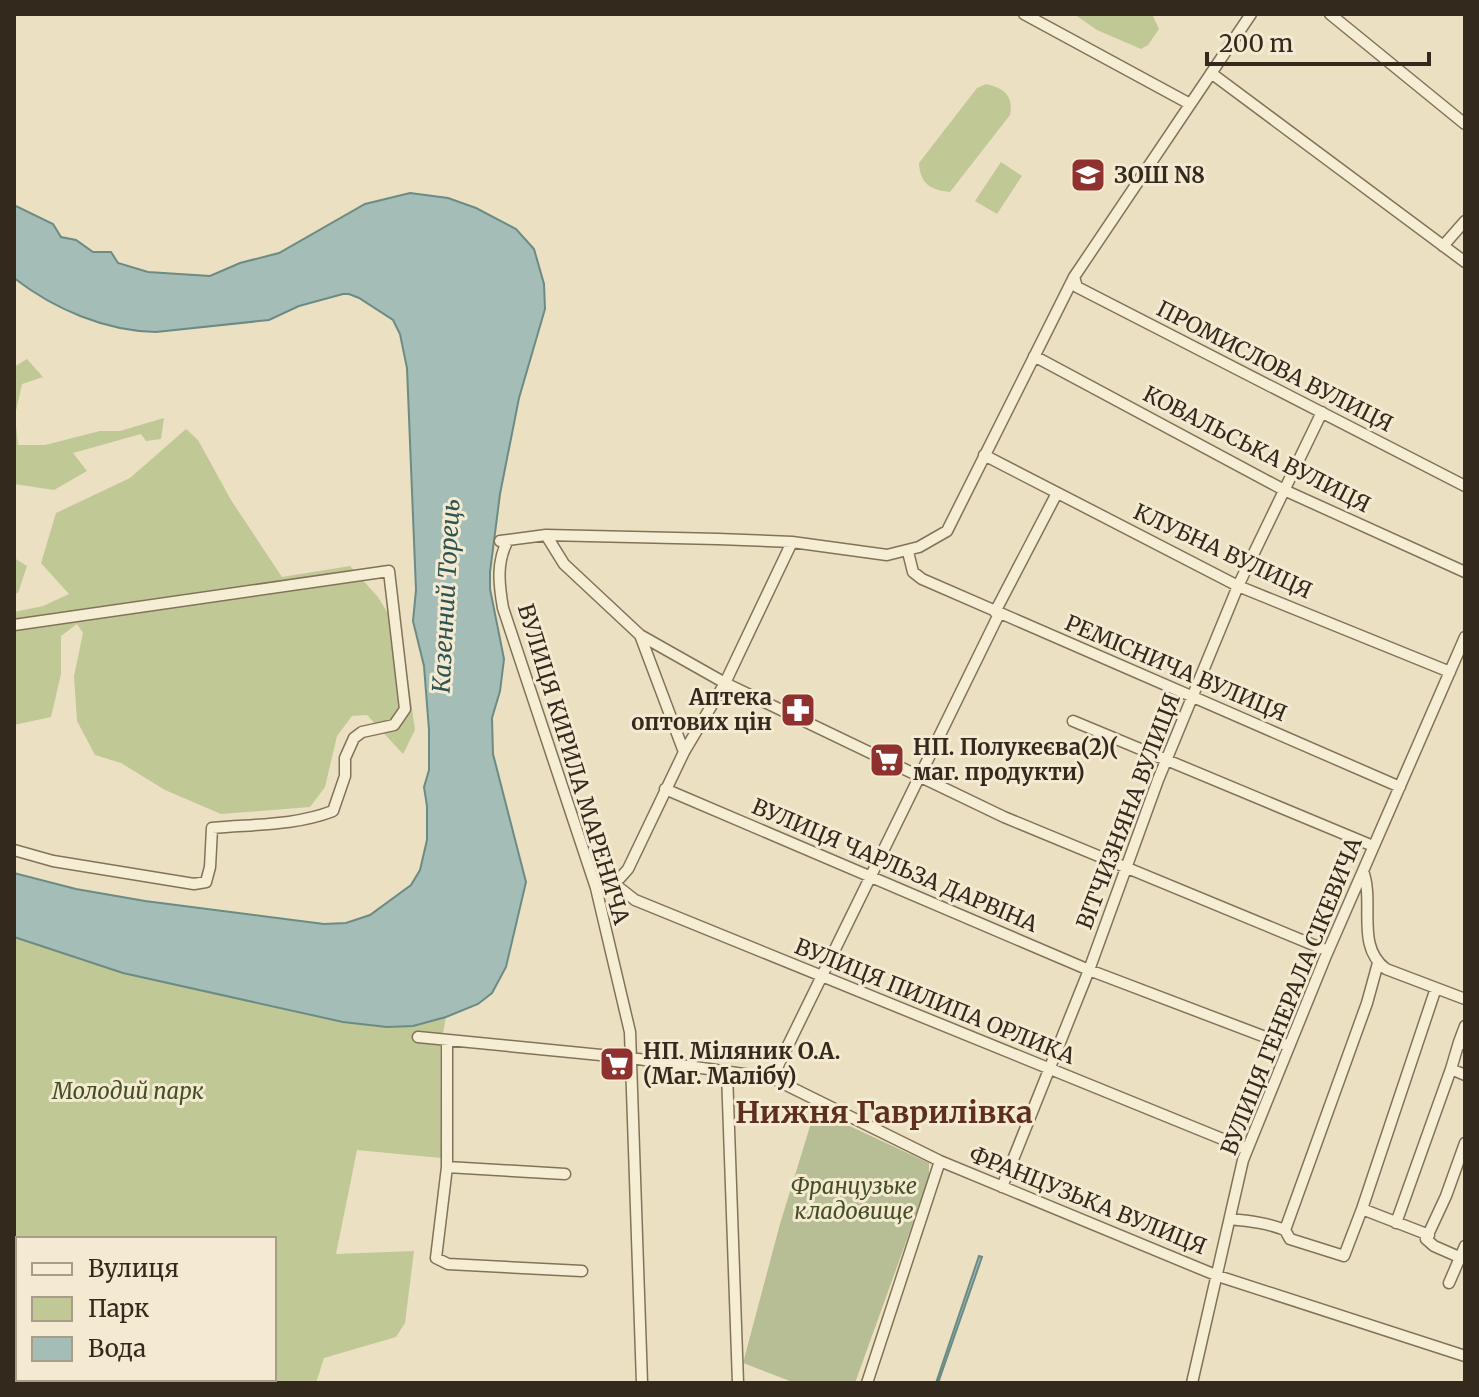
<svg xmlns="http://www.w3.org/2000/svg" width="1479" height="1397" font-family="Merriweather,serif">
	<rect width="100%" height="100%" fill="#ebe0c1"/>
	<path fill="#c0c896" fill-rule="evenodd" d="M 1074,14 L 1152,14 L 1159,29 L 1148,45 L 1141,49 L 1097,30 Z
		M 986,84 C 1004,88 1014,96 1010,115 L 950,192 C 931,190 920,184 919,163 L 977,88 Z
		M 1001,162 L 1022,176 L 997,214 L 975,201 Z
		M 27,359 L 43,377 L 22,384 L 15,415 L 18,445 L 45,445 L 100,431 L 120,431 L 164,418 L 161,439 L 146,441 L 141,434 L 73,453 L 87,471 L 54,490 L 14,484 L 14,367 Z
		M 186,429 L 198,440 L 231,500 L 282,577 L 350,566 L 378,597 L 402,637 L 415,730 L 403,754 L 367,715 L 352,716 L 337,736 L 325,787 L 310,807 L 221,814 L 165,790 L 121,763 L 95,755 L 77,721 L 74,676 L 83,633 L 77,624 L 61,636 L 61,674 L 51,717 L 14,725 L 14,612 L 43,606 L 69,594 L 41,563 L 56,513 L 130,478 Z
		M 14,558 L 27,566 L 18,593 L 14,594 Z
		M 14,937 L 123,973 L 343,1022 L 387,1027 L 413,1026 L 446,1017 L 440,1049 L 441,1158 L 357,1150 L 336,1254 L 414,1251 L 405,1323 L 396,1337 L 324,1358 L 316,1383 L 14,1383 ZM 18,1239 L 274,1239 L 274,1379 L 18,1379 Z"/>
	<path fill="#b7bd95" d="M 815,1110 L 929,1163 L 929,1178 L 855,1383 L 795,1383 L 743,1363 L 780,1224 Z"/>
	<path fill="#a4beb7" stroke="#6c8b84" stroke-width="2" d="M 410,193 L 448,198 L 476,208 L 516,229 L 534,249 L 544,284 L 545,309 L 519,398 L 500,494 L 490,572 L 490,589 L 504,659 L 500,691 L 492,718 L 493,754 L 526,882 L 506,967 L 492,993 L 478,1004 L 446,1017 L 413,1026 L 387,1027 L 343,1022 L 123,973 L 14,937 L 14,873 L 76,889 L 145,901 L 324,924 L 346,923 L 370,915 L 411,885 L 420,870 L 427,840 L 427,806 L 424,787 L 429,770 L 429,730 L 424,666 L 413,621 L 416,590 L 407,368 L 400,334 L 393,320 L 359,298 L 349,294 L 343,294 L 299,306 L 269,320 L 156,332 C 105,331 54,309 14,278 L 14,205 L 53,224 L 61,237 L 76,240 L 93,252 L 111,252 L 118,263 L 148,272 L 210,276 L 240,263 L 279,253 L 365,204 Z
		M 979,1256 L 982,1257 L 938,1383 L 936,1383 Z"/>
	<g fill="none" stroke-linecap="round" stroke-linejoin="round">
		<defs>
			<path id="minor" d="M 1024,14 L 1190,104
				M 1330,14 L 1465,124
				M 1211,73 L 1465,262
				M 1443,246 L 1465,221
				M 1074,277 L 1077,287 L 1465,486
				M 1034,356 L 1284,490 L 1465,572
				M 984,455 L 1238,586 L 1450,672
				M 546,535 L 564,564 L 640,635 L 725,683 L 1004,817 L 1328,951
				M 508,540 C 496,562 499,585 503,608 L 596,888 L 630,1032 L 642,1383
				M 500,541 L 546,535 L 718,539 L 792,542 L 887,555 L 919,547 L 947,531 L 1074,277 L 1251,14
				M 908,552 L 913,572 L 922,579 L 1400,787
				M 995,612 L 1057,493
				M 14,625 L 389,571 L 405,709 L 394,725 L 362,732 L 354,738 L 345,758 L 345,776 L 333,811 C 294,826 253,824 212,828 L 210,867 L 206,882 L 194,884 L 53,861 L 14,850
				M 640,635 L 684,752
				M 1073,721 L 1373,846
				M 665,789 L 1089,970 L 1289,1046
				M 1363,871 C 1375,903 1355,946 1386,969 L 1465,999
				M 612,882 L 635,900 L 1247,1149
				M 596,888 L 620,878 L 628,869 L 684,752 L 725,683 L 792,542
				M 418,1037 L 631,1058 L 772,1078 L 940,1161 L 1218,1276 L 1465,1356
				M 447,1040 L 447,1167 L 565,1174
				M 1459,1042 L 1451,1069 L 1465,1075
				M 1464,1044 L 1459,1042 L 1465,1026
				M 727,1073 L 738,1383
				M 772,1078 L 999,614
				M 447,1167 L 436,1258 L 448,1264 L 582,1271
				M 1002,1187 L 1089,970 L 1158,780 L 1238,586 L 1322,412
				M 1362,1209 L 1436,988
				M 1230,1219 C 1250,1221 1267,1223 1285,1230 L 1290,1239 L 1344,1256 L 1362,1209 L 1429,1235
				M 1396,1223 L 1451,1069
				M 1285,1230 L 1367,1003 L 1378,963
				M 1459,1257 L 1434,1246 L 1426,1239 L 1446,1196 L 1465,1143
				M 1449,1283 L 1465,1246
				M 867,1383 L 940,1161
				M 1192,1383 L 1243,1160 L 1325,958 L 1465,637"/>
		</defs>
		<use href="#minor" stroke="#83725a" stroke-width="13"/>
		<use href="#minor" stroke="#f6eed4" stroke-width="10"/>
	</g>
	<defs>
		<symbol id="school-square" viewBox="-11 -11 22 22"><rect x="-9" y="-9" width="18" height="18" rx="4" fill="#8f312e" stroke="#f3ead1"/><path d="M0-5L7-2L0 1L-7-2ZM-4 1L0 2.5L4 1V4Q0 6-4 4Z" fill="#fff"/></symbol>
		<symbol id="pharmacy-square" viewBox="-11 -11 22 22"><rect x="-9" y="-9" width="18" height="18" rx="4" fill="#8f312e" stroke="#f3ead1"/><path d="M-2-6h4v4h4v4h-4v4h-4v-4h-4v-4h4Z" fill="#fff"/></symbol>
		<symbol id="supermarket-square" viewBox="-11 -11 22 22"><rect x="-9" y="-9" width="18" height="18" rx="4" fill="#8f312e" stroke="#f3ead1"/><path d="M-6-5.5h2.5l.6 2H6L4.5 2H-2.5L-4.4-4H-6ZM-1.5 3.2a1.3 1.3 0 1 0 .1 0ZM3 3.2a1.3 1.3 0 1 0 .1 0Z" fill="#fff"/></symbol>
	</defs>
	<g fill-rule="evenodd">
		<use href="#school-square" x="1068" y="155" width="40" height="40"/>
		<use href="#pharmacy-square" x="778" y="690" width="40" height="40"/>
		<use href="#supermarket-square" x="867" y="740" width="40" height="40"/>
		<use href="#supermarket-square" x="597" y="1044" width="40" height="40"/>
	</g>
	<g text-anchor="middle" dominant-baseline="central" stroke-width="6" stroke-linejoin="round" paint-order="stroke">
		<g font-size="22" font-weight="bold" fill="#34291d" stroke="#f3ead1" text-anchor="start">
			<text x="1114" y="175">ЗОШ N8</text>
			<text x="772" y="697" text-anchor="end">Аптека<tspan x="772" dy="25">оптових цін</tspan></text>
			<text x="913" y="747">НП. Полукеєва(2)(<tspan x="913" dy="25">маг. продукти)</tspan></text>
			<text x="643" y="1051">НП. Міляник О.А.<tspan x="643" dy="25">(Маг. Малібу)</tspan></text>
		</g>
		<g font-size="22" fill="#34291d" stroke="#f3ead1">
			<text transform="translate(1275 366) rotate(27)">ПРОМИСЛОВА ВУЛИЦЯ</text>
			<text transform="translate(1257 449) rotate(27)">КОВАЛЬСЬКА ВУЛИЦЯ</text>
			<text transform="translate(1223 551) rotate(25)">КЛУБНА ВУЛИЦЯ</text>
			<text transform="translate(1176 668) rotate(23)">РЕМІСНИЧА ВУЛИЦЯ</text>
			<text transform="translate(574 764) rotate(73)">ВУЛИЦЯ КИРИЛА МАРЕНИЧА</text>
			<text transform="translate(1128 811) rotate(-69)">ВІТЧИЗНЯНА ВУЛИЦЯ</text>
			<text transform="translate(895 865) rotate(23)">ВУЛИЦЯ ЧАРЛЬЗА ДАРВІНА</text>
			<text transform="translate(1291 996) rotate(-68)">ВУЛИЦЯ ГЕНЕРАЛА СІКЕВИЧА</text>
			<text transform="translate(935 1001) rotate(22)">ВУЛИЦЯ ПИЛИПА ОРЛИКА</text>
			<text transform="translate(1088 1200) rotate(22)">ФРАНЦУЗЬКА ВУЛИЦЯ</text>
		</g>
		<g font-size="22" font-style="italic" fill="#434f25" stroke="#f3ead1">
			<text x="128" y="1091">Молодий парк</text>
			<text x="854" y="1186">Французьке<tspan x="854" dy="25">кладовище</tspan></text>
		</g>
		<g font-size="24" font-style="italic" fill="#2d5352" stroke="#f3ead1">
			<text transform="translate(446 596) rotate(-87)">Казенний Торець</text>
		</g>
		<g font-size="30" font-weight="bold" fill="#5e2f1f" stroke="#f3ead1">
			<text x="884" y="1112">Нижня Гаврилівка</text>
		</g>
	</g>
	<rect width="1479" height="1397" fill="none" stroke="#34291d" stroke-width="32"/>
	<rect x="16" y="1237" width="260" height="144" fill="#f3ead1" stroke="#a79d89" stroke-width="2"/>
	<rect x="32" y="1263" width="40" height="12" fill="#f6eed4" stroke="#a79d89" stroke-width="2"/>
	<text x="88" y="1277" font-size="24" fill="#34291d">Вулиця</text>
	<rect x="32" y="1297" width="40" height="24" fill="#c0c896" stroke="#a79d89" stroke-width="2"/>
	<text x="88" y="1317" font-size="24" fill="#34291d">Парк</text>
	<rect x="32" y="1337" width="40" height="24" fill="#a4beb7" stroke="#a79d89" stroke-width="2"/>
	<text x="88" y="1357" font-size="24" fill="#34291d">Вода</text>
	<path d="M1207 52v12h222v-12" fill="none" stroke="#34291d" stroke-width="4"/>
	<text x="1219" y="52" font-size="24" fill="#34291d" stroke="#f3ead1" stroke-width="6" paint-order="stroke">200 m</text>
</svg>
